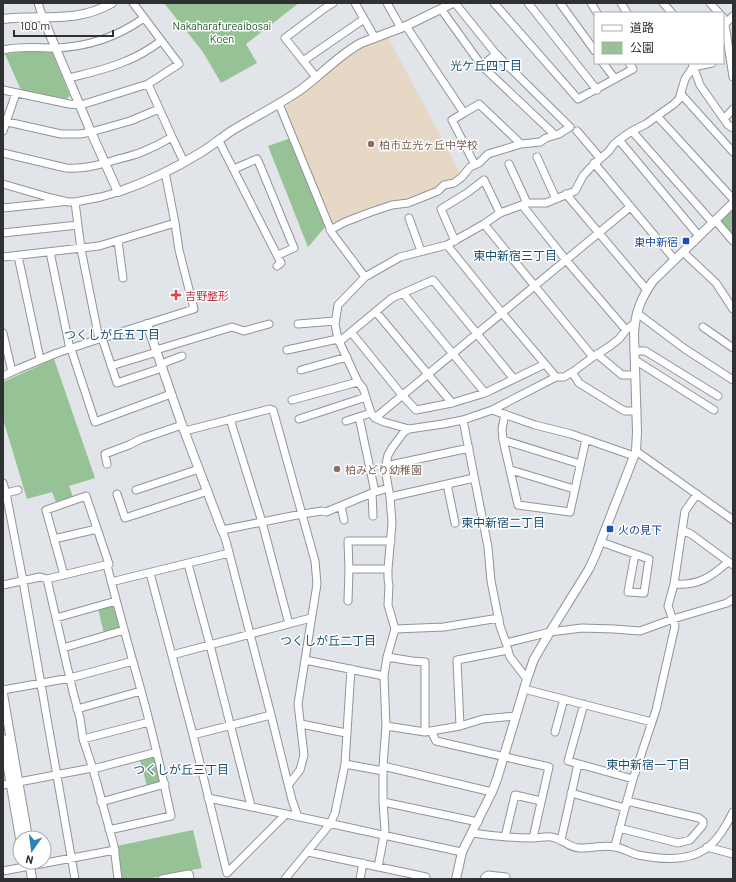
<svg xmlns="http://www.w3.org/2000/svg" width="736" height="882" font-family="Barlow,'Noto Sans JP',sans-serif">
	<rect width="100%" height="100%" fill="#e1e4e9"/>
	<path fill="#e7d8c5" d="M 388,37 L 461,175 L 436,190 L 407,202 L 381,205 L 331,225 L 285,112 L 289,102 L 306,90 L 358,49 Z"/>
	<path fill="#96c296" d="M 164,3 L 299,3 L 246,44 L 257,63 L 221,83 L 203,52 Z
		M 31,51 L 52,52 L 70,96 L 66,99 L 21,90 L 5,54 Z
		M 291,138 L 326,226 L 308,247 L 268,146 Z
		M 733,208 L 733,238 L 721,222 Z
		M 54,359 L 95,478 L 69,486 L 73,497 L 56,502 L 52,492 L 27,499 L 3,419 L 3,382 Z
		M 112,605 L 115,606 L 120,627 L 118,630 L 104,633 L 98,609 Z
		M 153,757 L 156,758 L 160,780 L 158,783 L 147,786 L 140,760 Z
		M 193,830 L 202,868 L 147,879 L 121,879 L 117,846 Z"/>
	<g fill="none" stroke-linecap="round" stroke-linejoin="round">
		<defs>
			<path id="minor" d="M 38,3 L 43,18
				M 355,3 L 375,38
				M 387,3 L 401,28
				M 455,3 L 496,54 L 570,127 L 559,134 L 546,138 L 540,142 L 521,144
				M 494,3 L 578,99 L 633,69 L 629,63
				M 528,3 L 597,90
				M 560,3 L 595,51
				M 591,3 L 597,13
				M 621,3 L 627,13
				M 663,3 L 672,13
				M 710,3 L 719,13
				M 441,9 L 482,66 L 555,135
				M 723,17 L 725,24 L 733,77
				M 725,24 L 733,16
				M 3,50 C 20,46 38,48 55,48 C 89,47 117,37 144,18
				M 303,61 L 364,19
				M 603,63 L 615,79
				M 692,63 L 700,85 L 728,125 L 733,128
				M 482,66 L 496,54
				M 316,77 L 285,38 L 325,8 L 333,3
				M 69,78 C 88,73 108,69 126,61 C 139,56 150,49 161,41
				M 3,90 L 69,104 L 81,105 L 148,84 L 179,64 L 133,3
				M 681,94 L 733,152
				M 279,104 L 332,233 L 365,277
				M 464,113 L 452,120 L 475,165
				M 657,116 L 733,199
				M 724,119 L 733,109
				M 3,121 L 61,134 L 80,134 L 91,132 L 130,121 L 159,109
				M 3,131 L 16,93
				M 577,131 L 600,158
				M 632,131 L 713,223
				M 172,137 L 184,162
				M 619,140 L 699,236
				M 219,141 L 281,263 L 277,266
				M 3,153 L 66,168 C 83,169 95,166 112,161 C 122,158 132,156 142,152 C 152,148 162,143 172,137 L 148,84
				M 537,157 L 556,199
				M 594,163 L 675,260
				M 509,164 L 527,203
				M 234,169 L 257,159 L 259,163 L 294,248 L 278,255
				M 3,184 L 51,198 L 68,202 L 75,202 L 101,197 L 118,192
				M 566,194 L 647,290
				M 75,202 L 81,249 L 99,339
				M 522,205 L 566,260 L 626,330
				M 3,208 L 61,202
				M 409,218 L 421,251
				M 715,220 L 733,241
				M 484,224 L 593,357
				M 330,230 L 345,222 L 371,212 L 392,205 L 408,203 L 438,191 L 444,185 L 454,183 L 462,177 L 470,167 L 479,163 L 488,154 L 521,144 L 479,104 L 464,113 L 406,26
				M 3,233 L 78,225
				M 118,241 L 123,278
				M 455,241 L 441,209 L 467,193 L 484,180 L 500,213
				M 447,245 L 502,313 L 556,377
				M 50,252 L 70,349
				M 683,252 L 716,283 L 733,309
				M 18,256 L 40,359
				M 3,257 L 99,246 L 175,223
				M 403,293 L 485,393
				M 376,312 L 452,403
				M 637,313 L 685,349 L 733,380
				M 635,323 L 626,330 L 619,339 L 610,346 L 593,357 L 574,371 L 564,377 L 556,377 L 492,410 L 463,420 L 443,424 L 409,429 L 384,422 L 375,418 L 371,413 L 363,388 L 358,382 L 338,339 L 335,324 L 338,305 L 365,277 L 400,257 L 447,245 L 484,224 L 500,213 L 522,205 L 527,203 L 546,203 L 575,191 L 583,176 L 590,168 L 609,151 L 614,144 L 623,137 L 632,131 L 646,124 L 674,104 L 679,99 L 685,79 L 693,67 L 712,63
				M 298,324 L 335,321
				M 703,327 L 733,348
				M 351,332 L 402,395 L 416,410 L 452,403 L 485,393 L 545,364
				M 3,333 L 12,372
				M 102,338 L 117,383 L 162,368
				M 339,342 L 392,298 L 433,280 L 514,379
				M 71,349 L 95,422 L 171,394
				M 156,350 L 232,327 L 244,331 L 269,324
				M 287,350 L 338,339
				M 634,351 L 645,351 L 647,352 L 718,396
				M 597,354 L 622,375 L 635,375
				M 635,360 L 714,410
				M 161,364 L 182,356
				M 111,366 L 157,352
				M 301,370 L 347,357
				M 572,372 L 579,383 L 621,409 L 625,411 L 637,411
				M 3,376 L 18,369 L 57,353 L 99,339 L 194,309 L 179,250 L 175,223 L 165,172
				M 292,400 L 358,382
				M 492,410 L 535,425 L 571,434 L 634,456
				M 505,414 L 502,429 L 503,440 L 518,505 L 570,512 L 586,439
				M 359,417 L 375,492
				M 375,418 L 630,207
				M 230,419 L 262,522 L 289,624
				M 299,419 L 366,397
				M 463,420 L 488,547 L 491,581 L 500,626 L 506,643 L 550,632 L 582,628 L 614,629 L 640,631 L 673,619 L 727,603 L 733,599
				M 346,421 L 371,413
				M 185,431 L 270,409 L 273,410 L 315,561 L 317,584 L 298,704 L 304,755 L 300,770 L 289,784
				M 503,440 L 580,464
				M 636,451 L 733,520
				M 107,464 L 105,454 L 129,445 L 141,439 L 182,425
				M 386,466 L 469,448
				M 511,470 L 574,489
				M 3,483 L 6,493 L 23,581 L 75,879
				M 447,484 L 455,523
				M 136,490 L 199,469
				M 372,493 L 373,516
				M 3,494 L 18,490
				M 117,494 L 125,518 L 208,491
				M 390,497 L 474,478
				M 341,506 L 344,520
				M 682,530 L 691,534 L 733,565
				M 54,539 L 97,529
				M 601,542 L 649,559 L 644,593 L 628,592 L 635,554
				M 188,564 L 210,645 L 251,806
				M 107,565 C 115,597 124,629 133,662 C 148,713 160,764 171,816 L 109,830
				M 349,569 L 388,569
				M 150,573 L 193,735 L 227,873 L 286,814
				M 47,579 L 73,692 L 80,718 L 83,739 L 93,769 L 114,846 L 118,879
				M 111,582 L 229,553
				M 674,584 C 698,586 711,577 728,562
				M 3,585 L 40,577 L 47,579 L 109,564 L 86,496 L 46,510 L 64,575
				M 348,601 L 349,569 L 348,541 L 391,541
				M 56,618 L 116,601
				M 395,629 L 444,627 L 499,618
				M 507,647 L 510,657 L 527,679
				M 63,648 L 124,630
				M 172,655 L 311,618
				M 387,657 L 412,661 L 425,662 L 425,732
				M 305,660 L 384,676 L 386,726 L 383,766 L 383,802 L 385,830 L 378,867
				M 384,676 L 387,657 L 395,629 L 388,605 L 389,585 L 388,579 L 388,569 L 392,523 L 390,497 L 385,469 L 388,455 L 392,448 L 404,432 L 409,429
				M 524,689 L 652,722
				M 3,690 L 70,678 L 133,661
				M 584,704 L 568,761 L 633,779
				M 77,709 L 141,691
				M 301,724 L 346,733
				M 386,726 L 425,732 L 460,726 L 483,719 L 516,716
				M 460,726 L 457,660 L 508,650
				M 431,731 L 436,741 L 549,767 L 533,838
				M 555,732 L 564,699
				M 193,735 L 271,715
				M 83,739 L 149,722
				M 345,764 L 383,771
				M 383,766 L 492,792
				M 93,769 L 157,752
				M 3,785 L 92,768
				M 571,793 L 625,808
				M 208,798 C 293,815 377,834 462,852
				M 101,802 L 165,784
				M 383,802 L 478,822
				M 298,817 L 292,800 L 271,715 L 226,541 L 222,530 L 302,514 L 322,511 L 326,512 L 372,493 L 388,488
				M 619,828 L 678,843 L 690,840 L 703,825 L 703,821 L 699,818 L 627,801
				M 472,833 C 492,836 513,838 533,838 C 539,838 545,836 551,837 C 561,838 568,847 579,848 C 591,849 604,844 615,847 C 623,848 630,853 638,855 C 659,859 685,862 704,850 C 716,843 727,825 733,812
				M 505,837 L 515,795 L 541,801
				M 561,840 L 578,764
				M 615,846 L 625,808 L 633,779 L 656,710 L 675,626 L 668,606 L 674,584 L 685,511 L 697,494
				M 707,847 L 733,854
				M 308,852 L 426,877 L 425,879
				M 3,871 L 115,850
				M 162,879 L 189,874 L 190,879
				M 285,879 L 330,824 L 335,813 L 345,764 L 351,669
				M 360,879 L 363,863
				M 484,879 L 485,877 L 488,875 L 506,877"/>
			<path id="tertiary" d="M 43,18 L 91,132 L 118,192 C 147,182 174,169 200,153 C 212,146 222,137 233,130 C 256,116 281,104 303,88 C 323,73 339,55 361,43 L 406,26 L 453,3
				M 3,19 C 41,14 76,24 112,3
				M 147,324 L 182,425 L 222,530
				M 3,694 L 28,838
				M 3,739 L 20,838
				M 27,862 L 30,866 L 32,879
				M 456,879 L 462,852 L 492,792 L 497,779 L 527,679 L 534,659 L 550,632 L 589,569 L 595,556 L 636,451 L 637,432 L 634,334 C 635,313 641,298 653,281 L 733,203"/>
		</defs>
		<use href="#minor" stroke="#919499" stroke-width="9"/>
		<use href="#tertiary" stroke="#919499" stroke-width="10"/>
		<use href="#minor" stroke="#fff" stroke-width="7"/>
		<use href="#tertiary" stroke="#fff" stroke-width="8"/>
	</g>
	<g fill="#8d6e63" stroke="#fff" stroke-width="1.5">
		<circle cx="371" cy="144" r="4"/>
		<circle cx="337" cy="469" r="4"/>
	</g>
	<g fill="#1a4fb4" stroke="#fff" stroke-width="1.5">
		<rect x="682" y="237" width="8" height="8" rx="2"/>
		<rect x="606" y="525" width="8" height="8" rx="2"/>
	</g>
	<path fill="#e0444e" stroke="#fff" stroke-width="1.5" d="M174 289h4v4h4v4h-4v4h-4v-4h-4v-4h4z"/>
	<g text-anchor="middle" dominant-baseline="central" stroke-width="3" stroke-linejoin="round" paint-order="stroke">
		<g font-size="11" fill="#155c1e" stroke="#fff">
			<text x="222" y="25">Nakaharafureaibosai<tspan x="222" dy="13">Koen</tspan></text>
		</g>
		<g font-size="11" fill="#785e54" stroke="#fff" text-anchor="start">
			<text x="379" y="144">柏市立光ヶ丘中学校</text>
			<text x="345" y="469">柏みどり幼稚園</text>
		</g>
		<g font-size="11" fill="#164399" stroke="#fff" text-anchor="end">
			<text x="678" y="241">東中新宿</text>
			<text x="618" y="529" text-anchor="start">火の見下</text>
		</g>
		<g font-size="11" fill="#be3a42" stroke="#fff" text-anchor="start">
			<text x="185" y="295">吉野整形</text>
		</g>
		<g font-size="12" fill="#195072" stroke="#fff">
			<text x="486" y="65">光ケ丘四丁目</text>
			<text x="515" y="255">東中新宿三丁目</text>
			<text x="112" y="334">つくしが丘五丁目</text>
			<text x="503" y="522">東中新宿二丁目</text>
			<text x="328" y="640">つくしが丘二丁目</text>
			<text x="648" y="764">東中新宿一丁目</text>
			<text x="181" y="769">つくしが丘三丁目</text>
		</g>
	</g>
	<rect width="736" height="882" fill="none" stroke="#2f3033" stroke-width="8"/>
	<rect x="594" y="12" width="130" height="52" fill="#ffffff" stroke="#acacad"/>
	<rect x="602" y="25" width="20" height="6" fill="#ffffff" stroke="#acacad"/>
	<text x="630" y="32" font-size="12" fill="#2f3033">道路</text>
	<rect x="602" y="42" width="20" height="12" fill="#96c296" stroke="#acacad"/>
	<text x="630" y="52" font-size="12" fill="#2f3033">公園</text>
	<g transform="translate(32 850) rotate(194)"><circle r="19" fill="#ffffff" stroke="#acacad"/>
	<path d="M0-3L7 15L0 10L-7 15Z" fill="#3180b2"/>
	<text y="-6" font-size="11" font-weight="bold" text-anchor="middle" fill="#2f3033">N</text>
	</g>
	<path d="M14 30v6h99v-6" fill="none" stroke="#2f3033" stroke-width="2"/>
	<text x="20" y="30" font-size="12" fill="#2f3033" stroke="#ffffff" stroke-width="3" paint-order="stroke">100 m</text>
</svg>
